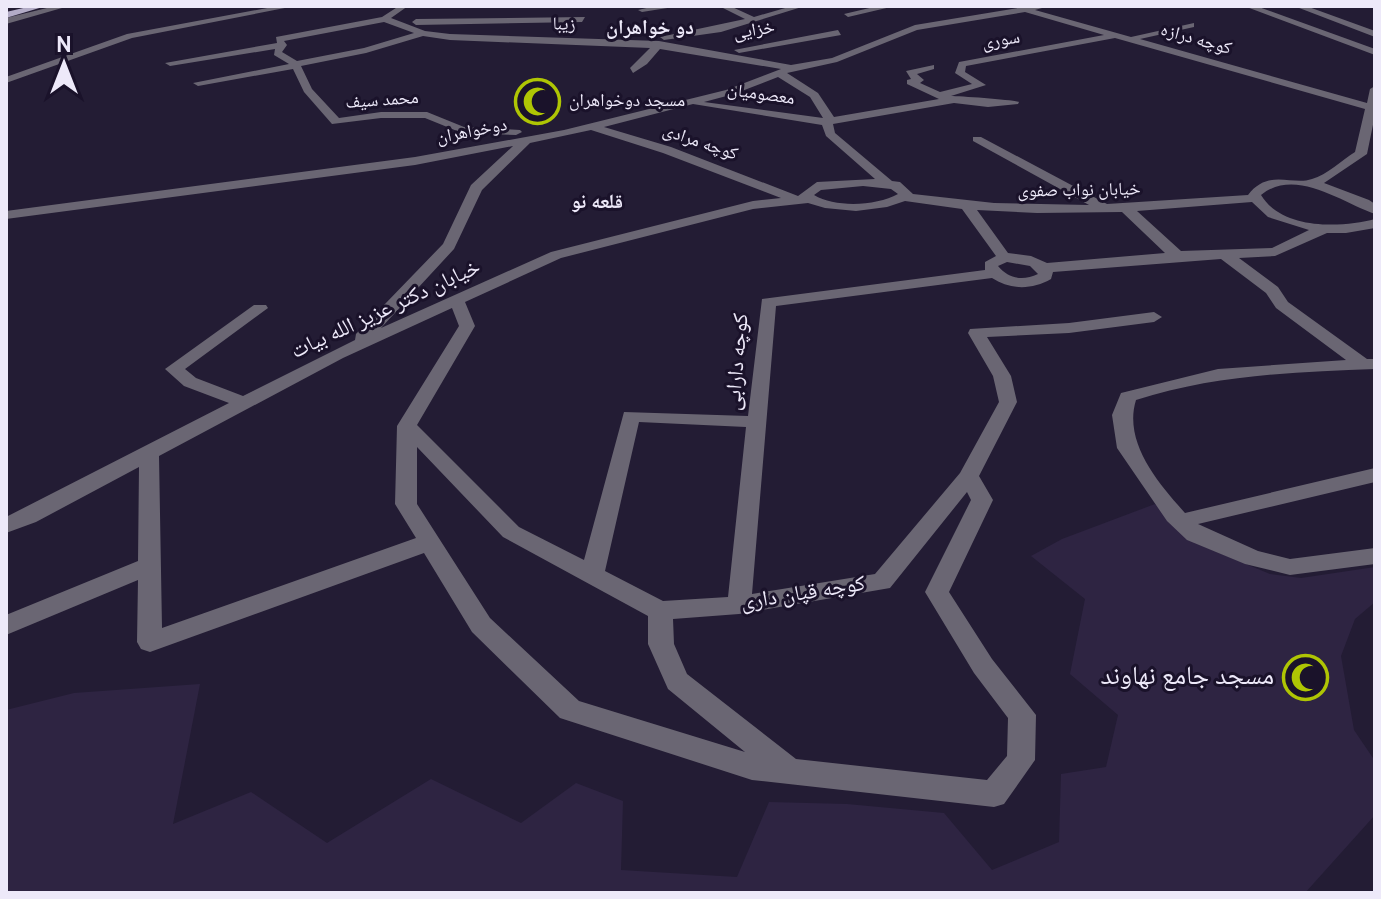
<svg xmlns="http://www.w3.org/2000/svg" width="1381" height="899" font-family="Overpass,'Noto Naskh Arabic',sans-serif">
	<rect width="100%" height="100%" fill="#231c34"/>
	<path fill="#2e2442" d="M 1155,504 L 1195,543 L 1270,574 L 1301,578 L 1375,567 L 1375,602 L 1355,619 L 1341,656 L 1354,730 L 1375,761 L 1375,815 L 1305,893 L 6,893 L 6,710 L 74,693 L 200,684 L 173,824 L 251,792 L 327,843 L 431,779 L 521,823 L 576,783 L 623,801 L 621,870 L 737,877 L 769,802 L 847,804 L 944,813 L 992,870 L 1059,842 L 1061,774 L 1106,767 L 1118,715 L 1070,674 L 1085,599 L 1031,556 L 1062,539 Z"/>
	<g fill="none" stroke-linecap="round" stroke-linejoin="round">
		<path fill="#6a6673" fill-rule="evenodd" d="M 55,6 L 69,6 L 6,24 L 6,18 Z
			M 278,6 L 295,6 L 132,38 L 6,83 L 6,77 L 127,34 Z
			M 399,6 L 408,6 L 391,18 L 425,31 L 450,34 L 659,41 L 791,65 L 832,58 L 915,25 L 1030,6 L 1049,6 L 1035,10 L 1131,37 L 1194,23 L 1194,27 L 1140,39 L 1367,103 L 1370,89 L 1375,86 L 1375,115 L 1367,154 L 1324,183 L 1369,200 L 1375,204 L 1375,214 C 1342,203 1296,167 1261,195 C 1282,230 1341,228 1375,219 L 1375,228 L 1346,233 L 1327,233 L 1275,256 L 1239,258 L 1278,287 L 1288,302 L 1367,359 L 1375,359 L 1375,369 C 1294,372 1214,375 1136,400 C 1123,442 1158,483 1185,513 L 1375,468 L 1375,482 L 1198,524 L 1258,551 L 1290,559 L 1375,548 L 1375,564 L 1290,575 L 1245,564 L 1187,540 L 1167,521 L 1117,448 L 1112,415 L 1121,393 L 1218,369 L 1346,360 L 1276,308 L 1266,293 L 1221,259 L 1053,272 L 1051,279 C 1032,290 1010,290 992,278 L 776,306 L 752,594 L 875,574 L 960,473 L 999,402 L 993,376 L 968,333 L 970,329 L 1069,323 L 1154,312 L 1162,317 L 1154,322 L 1069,333 L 987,337 L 1011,376 L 1017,402 L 979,476 L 993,500 L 949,592 L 992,659 L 1036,715 L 1035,760 L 1004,804 L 994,807 L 752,780 L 560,718 L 472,632 L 424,553 L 150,652 L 141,649 L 137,642 L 138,580 L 6,635 L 6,615 L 138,561 L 139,467 L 36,522 L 6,533 L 6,517 L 229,403 L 184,386 L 165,369 L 254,305 L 266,305 L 268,308 L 185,369 L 196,378 L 243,396 L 355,340 L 356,334 L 443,244 L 471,185 L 513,146 L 415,165 L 6,219 L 6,211 L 415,157 L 564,130 L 726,90 L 781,69 L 660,49 L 647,64 L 633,73 L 630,68 L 650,48 L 450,40 L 423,36 L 366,53 L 301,66 L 312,89 L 339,118 L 381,112 L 427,112 L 464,127 L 520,130 L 522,132 L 516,135 L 462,133 L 425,118 L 381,118 L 332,124 L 304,92 L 293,69 L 198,86 L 193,83 L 289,64 L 274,55 L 275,49 L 170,66 L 165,63 L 277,43 L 276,37 L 382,17 ZM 1025,12 L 1104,35 L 959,62 L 955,73 L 972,84 L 940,92 L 920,83 L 924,80 L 917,74 L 934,69 L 934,65 L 906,71 L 911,79 L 907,80 L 907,84 L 939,99 L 834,117 L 818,93 L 787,73 L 837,62 L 917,30 ZM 384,22 L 414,33 L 364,48 L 297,61 L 282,52 L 287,45 L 284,41 ZM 1115,38 L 1365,109 L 1355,152 C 1342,160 1327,175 1312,179 C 1292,186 1268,168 1248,195 L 1107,204 L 981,137 L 973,137 L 973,141 L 1089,205 L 994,203 L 913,194 L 900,182 L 892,181 L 835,133 L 833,124 L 954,103 L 988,107 L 1018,104 L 1019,102 C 1016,100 959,96 951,96 L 986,85 L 965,72 L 966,66 ZM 778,77 L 810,97 L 823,118 L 704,102 L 734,94 ZM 693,104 L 822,125 L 826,136 L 875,179 L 817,182 L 798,196 L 671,147 L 604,127 ZM 591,130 L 663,153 L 781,198 L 753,201 L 551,252 L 381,328 L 454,249 L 482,190 L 530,143 ZM 863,186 L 891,189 L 898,194 C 876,206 836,208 814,195 L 821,190 ZM 905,201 L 962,209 L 996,256 L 985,262 L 985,270 L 762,299 L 748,416 L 624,412 L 584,560 L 519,527 L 417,425 L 475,326 L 465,302 L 561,258 L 753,209 L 808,203 L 825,208 L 856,211 L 887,207 ZM 1252,202 L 1268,217 L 1309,230 L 1272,248 L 1181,251 L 1137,211 ZM 977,210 L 1037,213 L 1122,212 L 1165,253 L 1047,263 L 1031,256 L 1008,253 ZM 1007,262 L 1030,266 L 1038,274 C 1023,281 1009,279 998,266 ZM 452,308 L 459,326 L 397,426 L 395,504 L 416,538 L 162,628 L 159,456 L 343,358 ZM 639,422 L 746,427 L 728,597 L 663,601 L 605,571 ZM 417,447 L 503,537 L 648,616 L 648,644 L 668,689 L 745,752 L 579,701 L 490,618 L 417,504 ZM 967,492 L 971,500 L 925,592 L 974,673 L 1008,718 L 1007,756 L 987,780 L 796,759 L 687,674 L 674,644 L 673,619 L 739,614 L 890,588 Z
			M 655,6 L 680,6 L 642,12 L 638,10 Z
			M 719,6 L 730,6 L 754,17 L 792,6 L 805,6 L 721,32 L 664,40 L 660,37 L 745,19 Z
			M 878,6 L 895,6 L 848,17 L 844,14 Z
			M 1244,6 L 1256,6 L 1375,49 L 1375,55 Z
			M 1294,6 L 1306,6 L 1375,31 L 1375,37 Z
			M 585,17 L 582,22 L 416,25 L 412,22 L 416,19 Z
			M 838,30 L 841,35 L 739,53 L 734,50 Z"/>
		<path fill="#b3acc7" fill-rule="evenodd" d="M 32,6 L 46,6 L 6,18 L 6,12 Z"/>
	</g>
	<defs>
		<symbol id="mosque-ring" viewBox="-11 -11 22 22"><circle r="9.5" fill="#1a122a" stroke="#afc504" stroke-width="1.5"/><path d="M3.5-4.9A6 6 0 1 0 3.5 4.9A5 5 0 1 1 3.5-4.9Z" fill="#afc504"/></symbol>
	</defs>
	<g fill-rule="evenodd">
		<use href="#mosque-ring" x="512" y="76" width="51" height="51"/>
		<use href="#mosque-ring" x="1280" y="652" width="51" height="51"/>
	</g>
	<g text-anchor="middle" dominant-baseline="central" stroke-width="6" stroke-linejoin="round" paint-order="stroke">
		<g font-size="18" fill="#ede9f9" stroke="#1a122a">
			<text transform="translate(564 25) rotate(1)">زیبا</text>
			<text transform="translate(754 31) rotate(-9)">خزایی</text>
			<text transform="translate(1196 40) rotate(16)">کوچه درازه</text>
			<text transform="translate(1001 41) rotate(-10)">سوری</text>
			<text transform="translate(761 95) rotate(8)">معصومیان</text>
			<text transform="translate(382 101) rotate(-4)">محمد سیف</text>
			<text transform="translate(472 132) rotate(-11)">دوخواهران</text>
			<text transform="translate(700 143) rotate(19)">کوچه مرادی</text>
			<text transform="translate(1079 191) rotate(-1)">خیابان نواب صفوی</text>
		</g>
		<g font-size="18" fill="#ede9f9" stroke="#1a122a" text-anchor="start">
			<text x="569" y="101">مسجد دوخواهران</text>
		</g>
		<g font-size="20" font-weight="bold" fill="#ede9f9" stroke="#1a122a">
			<text x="650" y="29">دو خواهران</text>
			<text x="597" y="203">قلعه نو</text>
		</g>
		<g font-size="22" fill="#ede9f9" stroke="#1a122a">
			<text transform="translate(386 310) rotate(-25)">خیابان دکتر عزیز الله بیات</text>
			<text transform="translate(738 362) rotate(-85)">کوچه دارابی</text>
			<text transform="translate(803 594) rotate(-9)">کوچه قپان داری</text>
		</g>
		<g font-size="26" fill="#ede9f9" stroke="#1a122a" text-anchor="end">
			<text x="1274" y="677">مسجد جامع نهاوند</text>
		</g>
	</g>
	<rect width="1381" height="899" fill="none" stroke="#ede9f9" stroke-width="16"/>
	<g transform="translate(64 64)" stroke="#1a122a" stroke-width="6" paint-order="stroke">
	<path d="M0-6L14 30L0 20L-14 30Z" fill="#ede9f9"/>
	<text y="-12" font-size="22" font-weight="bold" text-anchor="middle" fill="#ede9f9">N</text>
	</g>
</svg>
